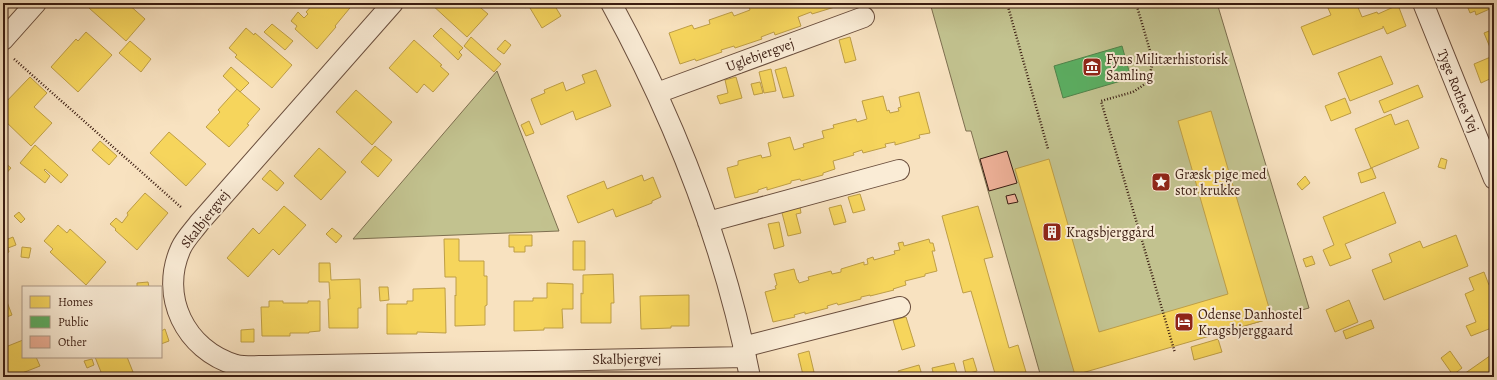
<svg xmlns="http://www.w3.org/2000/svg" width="1497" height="380" font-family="Alegreya,serif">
	<rect width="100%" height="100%" fill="#f8e2c0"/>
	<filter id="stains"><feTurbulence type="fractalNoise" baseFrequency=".005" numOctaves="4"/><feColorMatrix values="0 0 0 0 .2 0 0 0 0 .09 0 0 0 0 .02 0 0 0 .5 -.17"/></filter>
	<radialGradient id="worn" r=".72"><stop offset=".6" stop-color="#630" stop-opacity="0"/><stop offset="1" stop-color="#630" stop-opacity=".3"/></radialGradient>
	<path fill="#c2c28f" stroke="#7e6f50" d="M 930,3 L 1217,3 L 1309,308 L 1057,377 L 1041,377 L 971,131 L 966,131 Z
		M 497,71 L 559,231 L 353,239 Z"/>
	<path fill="#f6d55c" stroke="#be9e46" d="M 94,3 L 127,3 L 145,19 L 126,41 L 89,8 Z
		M 314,3 L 354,3 L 335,26 L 336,27 L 317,49 L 295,29 L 297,26 L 291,21 L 298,12 L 304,18 L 308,14 L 306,12 Z
		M 432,3 L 475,3 L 488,14 L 467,37 L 431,4 Z
		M 520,3 L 531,3 L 526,8 Z
		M 539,3 L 553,3 L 561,16 L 542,28 L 530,8 Z
		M 759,3 L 840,3 L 838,4 L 838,6 L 812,14 L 811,12 L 798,17 L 801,26 L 775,35 L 774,32 L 761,37 L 762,39 L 735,48 L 734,46 L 721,50 L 722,52 L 696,61 L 695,59 L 680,64 L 669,33 L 692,25 L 694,29 L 710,24 L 709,20 L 732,12 L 734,16 L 750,10 L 749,6 Z
		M 1342,3 L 1349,3 L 1351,7 L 1357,5 L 1362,17 L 1377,12 L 1378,14 L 1398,5 L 1406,26 L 1387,34 L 1383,26 L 1383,28 L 1313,55 L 1301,27 L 1331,15 L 1328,8 Z
		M 1466,3 L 1494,3 L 1490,5 L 1492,8 L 1476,15 L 1475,11 L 1470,13 Z
		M 272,24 L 293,41 L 285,50 L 264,32 Z
		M 246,28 L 254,35 L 255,33 L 292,65 L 272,88 L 235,57 L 237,55 L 229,48 Z
		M 441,28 L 463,48 L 459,52 L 462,55 L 458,60 L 433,36 Z
		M 1494,29 L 1494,57 L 1484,33 Z
		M 86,32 L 112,55 L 78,92 L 51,67 L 76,39 L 78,41 Z
		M 471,37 L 501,64 L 494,72 L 464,46 Z
		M 850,37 L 856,60 L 845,63 L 839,40 Z
		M 414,40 L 442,65 L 440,66 L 449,74 L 433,92 L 424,84 L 417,93 L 389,68 Z
		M 505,40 L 511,45 L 504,54 L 497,49 Z
		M 130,41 L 151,59 L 141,72 L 119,53 Z
		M 1381,56 L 1393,84 L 1350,101 L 1338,73 Z
		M 1493,56 L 1494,77 L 1481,83 L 1474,64 Z
		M 231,67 L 249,83 L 240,92 L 223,76 Z
		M 786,67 L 794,96 L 783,98 L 775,70 Z
		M 771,69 L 776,91 L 764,93 L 759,72 Z
		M 596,70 L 611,106 L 576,120 L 573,111 L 541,125 L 531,99 L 545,93 L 544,90 L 563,82 L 566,91 L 585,83 L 582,75 Z
		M 30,77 L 47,93 L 34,107 L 52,123 L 31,146 L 3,119 L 3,105 Z
		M 736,77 L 742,98 L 720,104 L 717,96 L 728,93 L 725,80 Z
		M 760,82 L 763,93 L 754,95 L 751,84 Z
		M 1418,85 L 1423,97 L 1384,113 L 1379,101 Z
		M 237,89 L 260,109 L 247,124 L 249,125 L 229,147 L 206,127 L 220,112 L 218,110 Z
		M 356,90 L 392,122 L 372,145 L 336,112 Z
		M 919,92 L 930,133 L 919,135 L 920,138 L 895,145 L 895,142 L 885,144 L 886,147 L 863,153 L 862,150 L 853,153 L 854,155 L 833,161 L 835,169 L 823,173 L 823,175 L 801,181 L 800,179 L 791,181 L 791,183 L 767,190 L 767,187 L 758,190 L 758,192 L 735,198 L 727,168 L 738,165 L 738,161 L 761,155 L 762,158 L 771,156 L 768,143 L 790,137 L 794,150 L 804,147 L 803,144 L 824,138 L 822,131 L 834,128 L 833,125 L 856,119 L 857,122 L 867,119 L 862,101 L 883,96 L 887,111 L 889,110 L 890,113 L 899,111 L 898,108 L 901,107 L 899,97 Z
		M 1345,98 L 1351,113 L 1331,121 L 1325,106 Z
		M 1211,111 L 1272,318 L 1075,375 L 1015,169 L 1049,159 L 1099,332 L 1228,294 L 1178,121 Z
		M 1391,114 L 1395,125 L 1408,120 L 1419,148 L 1371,168 L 1355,129 Z
		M 529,121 L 534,133 L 526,136 L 521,125 Z
		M 169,132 L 206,164 L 186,186 L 150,153 Z
		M 100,141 L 117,156 L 109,165 L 92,150 Z
		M 35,145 L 68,175 L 61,183 L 45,169 L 44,170 L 50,176 L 45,183 L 20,163 Z
		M 375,146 L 392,160 L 378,177 L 361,162 Z
		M 319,148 L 346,172 L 321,200 L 294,176 Z
		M 3,150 L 7,153 L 3,158 Z
		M 1441,158 L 1447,160 L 1445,169 L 1438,167 Z
		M 3,161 L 11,168 L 3,177 Z
		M 1372,168 L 1376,178 L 1361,183 L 1358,173 Z
		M 270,170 L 284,183 L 277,191 L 262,179 Z
		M 642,175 L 644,181 L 653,177 L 661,197 L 652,201 L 652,203 L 616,217 L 613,209 L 578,223 L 567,196 L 604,181 L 607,189 Z
		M 1305,176 L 1310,183 L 1302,190 L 1297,184 Z
		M 1384,192 L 1396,223 L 1345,244 L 1351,258 L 1330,266 L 1323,250 L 1334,245 L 1323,217 Z
		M 145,193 L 168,213 L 137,250 L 115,230 L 116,229 L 110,224 L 116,218 L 122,223 L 128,215 L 127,213 Z
		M 860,194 L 865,210 L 853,213 L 848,197 Z
		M 841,205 L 846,222 L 834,225 L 829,208 Z
		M 284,206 L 306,225 L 279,255 L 273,249 L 248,277 L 227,258 L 253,228 L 259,234 Z
		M 978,206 L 993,257 L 984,259 L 1009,348 L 1018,345 L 1026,372 L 1007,377 L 996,377 L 971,291 L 963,293 L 942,216 Z
		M 800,207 L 801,213 L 796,214 L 801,233 L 788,236 L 781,209 Z
		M 19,212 L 25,219 L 21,223 L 14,216 Z
		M 779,222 L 784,246 L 774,249 L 768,224 Z
		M 58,225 L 67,233 L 70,229 L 106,262 L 86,285 L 50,252 L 53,249 L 44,241 Z
		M 332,228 L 342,236 L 336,243 L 326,234 Z
		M 509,235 L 532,235 L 532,246 L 525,246 L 525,252 L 514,252 L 514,247 L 509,247 Z
		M 1456,235 L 1468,266 L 1384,300 L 1372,270 L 1392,262 L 1389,254 L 1420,241 L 1423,248 Z
		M 13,237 L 16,245 L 8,248 L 9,252 L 3,254 L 3,241 Z
		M 444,239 L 459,239 L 459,261 L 484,261 L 484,276 L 487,276 L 487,305 L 485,306 L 485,325 L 455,326 L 455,295 L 456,296 L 456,277 L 445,277 Z
		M 929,239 L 930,243 L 933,243 L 935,251 L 932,251 L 937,271 L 925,274 L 925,276 L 905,281 L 906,285 L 893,289 L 894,290 L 870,296 L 870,295 L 861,297 L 861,299 L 838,305 L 837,303 L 827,306 L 828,308 L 805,314 L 805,312 L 794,315 L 795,317 L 773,322 L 765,292 L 776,289 L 775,286 L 777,285 L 774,274 L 794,269 L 797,280 L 798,280 L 799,283 L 809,280 L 808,277 L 831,271 L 832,274 L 841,272 L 841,269 L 864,262 L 864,265 L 868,264 L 867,259 L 873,257 L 874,260 L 895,254 L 894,251 L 900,250 L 898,243 L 903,242 L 904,246 Z
		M 573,241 L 585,241 L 585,270 L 573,270 Z
		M 22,247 L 31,248 L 29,258 L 21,257 Z
		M 1312,256 L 1315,264 L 1306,267 L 1303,259 Z
		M 319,263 L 330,263 L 331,280 L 360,279 L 361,308 L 358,308 L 358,328 L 329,328 L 328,299 L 330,299 L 329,282 L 319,282 Z
		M 1484,272 L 1489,285 L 1494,282 L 1494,327 L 1471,336 L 1466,326 L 1476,322 L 1465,294 L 1474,290 L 1469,278 Z
		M 613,274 L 614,303 L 611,303 L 611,323 L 581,323 L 581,293 L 583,294 L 583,275 Z
		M 148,282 L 149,287 L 137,287 L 137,283 Z
		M 547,283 L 573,284 L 573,309 L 562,309 L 563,328 L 544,328 L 544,330 L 514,331 L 514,301 L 533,301 L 533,298 L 547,298 Z
		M 379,287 L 388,287 L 389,300 L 380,301 Z
		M 445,288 L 446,333 L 417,332 L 417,334 L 387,334 L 387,304 L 407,304 L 407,301 L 413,301 L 413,289 Z
		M 689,295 L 689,326 L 671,326 L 671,328 L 641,329 L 640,296 Z
		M 1349,300 L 1358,322 L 1335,332 L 1326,310 Z
		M 269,301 L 283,301 L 283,303 L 308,303 L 308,301 L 320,301 L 320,331 L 309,332 L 309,333 L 290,333 L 290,336 L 262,336 L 261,307 L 269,307 Z
		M 7,302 L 12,315 L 4,318 L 3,304 Z
		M 906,317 L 915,346 L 902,350 L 893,320 Z
		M 1371,320 L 1374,328 L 1346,339 L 1343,331 Z
		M 165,329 L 169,341 L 161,344 L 161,331 Z
		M 254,329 L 254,342 L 241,342 L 241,330 Z
		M 1218,339 L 1222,352 L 1194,360 L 1191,347 Z
		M 23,340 L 23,357 L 36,357 L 40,366 L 12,377 L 3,377 L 3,348 Z
		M 809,351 L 814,372 L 803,375 L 798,354 Z
		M 1450,351 L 1462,368 L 1453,375 L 1441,358 Z
		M 1494,353 L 1494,377 L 1463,377 L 1465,376 L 1464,374 Z
		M 95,357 L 127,357 L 135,377 L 103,377 Z
		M 973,358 L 977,371 L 966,374 L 963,361 Z
		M 92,359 L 94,365 L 87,368 L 84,361 Z
		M 954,363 L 958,377 L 900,377 L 898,371 L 919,365 L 922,375 L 933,372 L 932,368 Z"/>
	<path fill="#5aae61" stroke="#508249" d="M 1122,46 L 1131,78 L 1063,98 L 1054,66 Z"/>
	<path fill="#edb097" stroke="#3a1c11" d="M 1007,151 L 1017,183 L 989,191 L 980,159 Z
		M 1015,194 L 1018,202 L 1008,204 L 1006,196 Z"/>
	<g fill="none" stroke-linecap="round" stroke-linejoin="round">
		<defs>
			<path id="minor" d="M 393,3 L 199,223 C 194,230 185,239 181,248 C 159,296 185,350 236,365 C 245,367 257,366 267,366 L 746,357
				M 611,3 C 675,120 724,246 750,377
				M 1423,3 L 1494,179
				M 3,40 L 36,3
				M 657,93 L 864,17
				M 708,222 L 899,170
				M 743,347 L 900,307"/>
		</defs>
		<use href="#minor" stroke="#6a4e3d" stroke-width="22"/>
		<path stroke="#3a1c11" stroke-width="2.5" stroke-dasharray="1 2" stroke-linecap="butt" d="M 1007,3 L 1048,149
			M 1136,3 L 1153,61 L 1148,82 L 1133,92 L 1101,101 L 1175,353
			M 14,59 L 182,208"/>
		<use href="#minor" stroke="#faecd6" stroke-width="20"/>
	</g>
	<defs>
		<symbol id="museum-square" viewBox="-11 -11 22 22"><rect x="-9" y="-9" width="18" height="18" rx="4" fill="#8f2418" stroke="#faecd6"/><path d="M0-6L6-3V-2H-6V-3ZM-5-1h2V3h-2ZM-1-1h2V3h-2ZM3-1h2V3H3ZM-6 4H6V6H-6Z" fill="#fff"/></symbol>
		<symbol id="sight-square" viewBox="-11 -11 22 22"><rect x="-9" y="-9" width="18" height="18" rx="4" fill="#8f2418" stroke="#faecd6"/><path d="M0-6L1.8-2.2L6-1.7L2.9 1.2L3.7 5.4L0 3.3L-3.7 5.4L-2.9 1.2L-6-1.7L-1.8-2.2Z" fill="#fff"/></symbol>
		<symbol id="building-square" viewBox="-11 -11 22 22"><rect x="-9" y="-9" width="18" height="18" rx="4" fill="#8f2418" stroke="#faecd6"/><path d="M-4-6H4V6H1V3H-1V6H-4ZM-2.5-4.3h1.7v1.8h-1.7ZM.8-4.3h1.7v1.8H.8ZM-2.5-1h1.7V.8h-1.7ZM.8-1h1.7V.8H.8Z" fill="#fff"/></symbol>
		<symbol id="hotel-square" viewBox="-11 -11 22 22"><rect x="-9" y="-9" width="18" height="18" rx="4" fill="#8f2418" stroke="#faecd6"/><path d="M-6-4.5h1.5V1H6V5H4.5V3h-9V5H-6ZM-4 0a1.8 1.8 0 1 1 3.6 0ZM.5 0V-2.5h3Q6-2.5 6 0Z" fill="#fff"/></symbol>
	</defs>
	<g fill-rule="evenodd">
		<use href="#museum-square" x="1081" y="56" width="22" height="22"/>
		<use href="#sight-square" x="1150" y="171" width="22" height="22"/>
		<use href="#building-square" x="1041" y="221" width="22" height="22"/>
		<use href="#hotel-square" x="1173" y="311" width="22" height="22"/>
	</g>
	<g text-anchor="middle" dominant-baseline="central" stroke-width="4" stroke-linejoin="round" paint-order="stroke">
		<g font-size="14" fill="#3a1c11" stroke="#faecd6">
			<text transform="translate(760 55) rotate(-20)">Uglebjergvej</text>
			<text transform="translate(1458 91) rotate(68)">Tyge Rothes Vej</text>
			<text transform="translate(205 219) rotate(-52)">Skalbjergvej</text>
			<text transform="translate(627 359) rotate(-1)">Skalbjergvej</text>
		</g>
		<g font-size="14" fill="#3a1c11" stroke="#faecd6" text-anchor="start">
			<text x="1106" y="59">Fyns Militærhistorisk<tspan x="1106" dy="16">Samling</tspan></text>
			<text x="1175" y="174">Græsk pige med<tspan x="1175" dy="16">stor krukke</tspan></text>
			<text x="1066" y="232">Kragsbjerggård</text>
			<text x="1198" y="314">Odense Danhostel<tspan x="1198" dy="16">Kragsbjerggaard</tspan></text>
		</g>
	</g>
	<rect width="1497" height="380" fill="none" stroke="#f8e2c0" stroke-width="16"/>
	<rect x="4" y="4" width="1489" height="372" fill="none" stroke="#3a1c11" stroke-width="2"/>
	<rect x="8" y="8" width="1481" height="364" fill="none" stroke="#3a1c11"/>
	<rect x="22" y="286" width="140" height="72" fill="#faecd6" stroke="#ad9987"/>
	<rect x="30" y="296" width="20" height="12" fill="#f6d55c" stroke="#ad9987"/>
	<text x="58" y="306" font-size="12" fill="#3a1c11">Homes</text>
	<rect x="30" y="316" width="20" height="12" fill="#5aae61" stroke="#ad9987"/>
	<text x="58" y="326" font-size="12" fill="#3a1c11">Public</text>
	<rect x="30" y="336" width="20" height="12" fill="#edb097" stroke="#ad9987"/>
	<text x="58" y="346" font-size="12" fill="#3a1c11">Other</text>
	<rect width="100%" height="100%" filter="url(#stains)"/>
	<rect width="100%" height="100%" fill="url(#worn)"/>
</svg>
